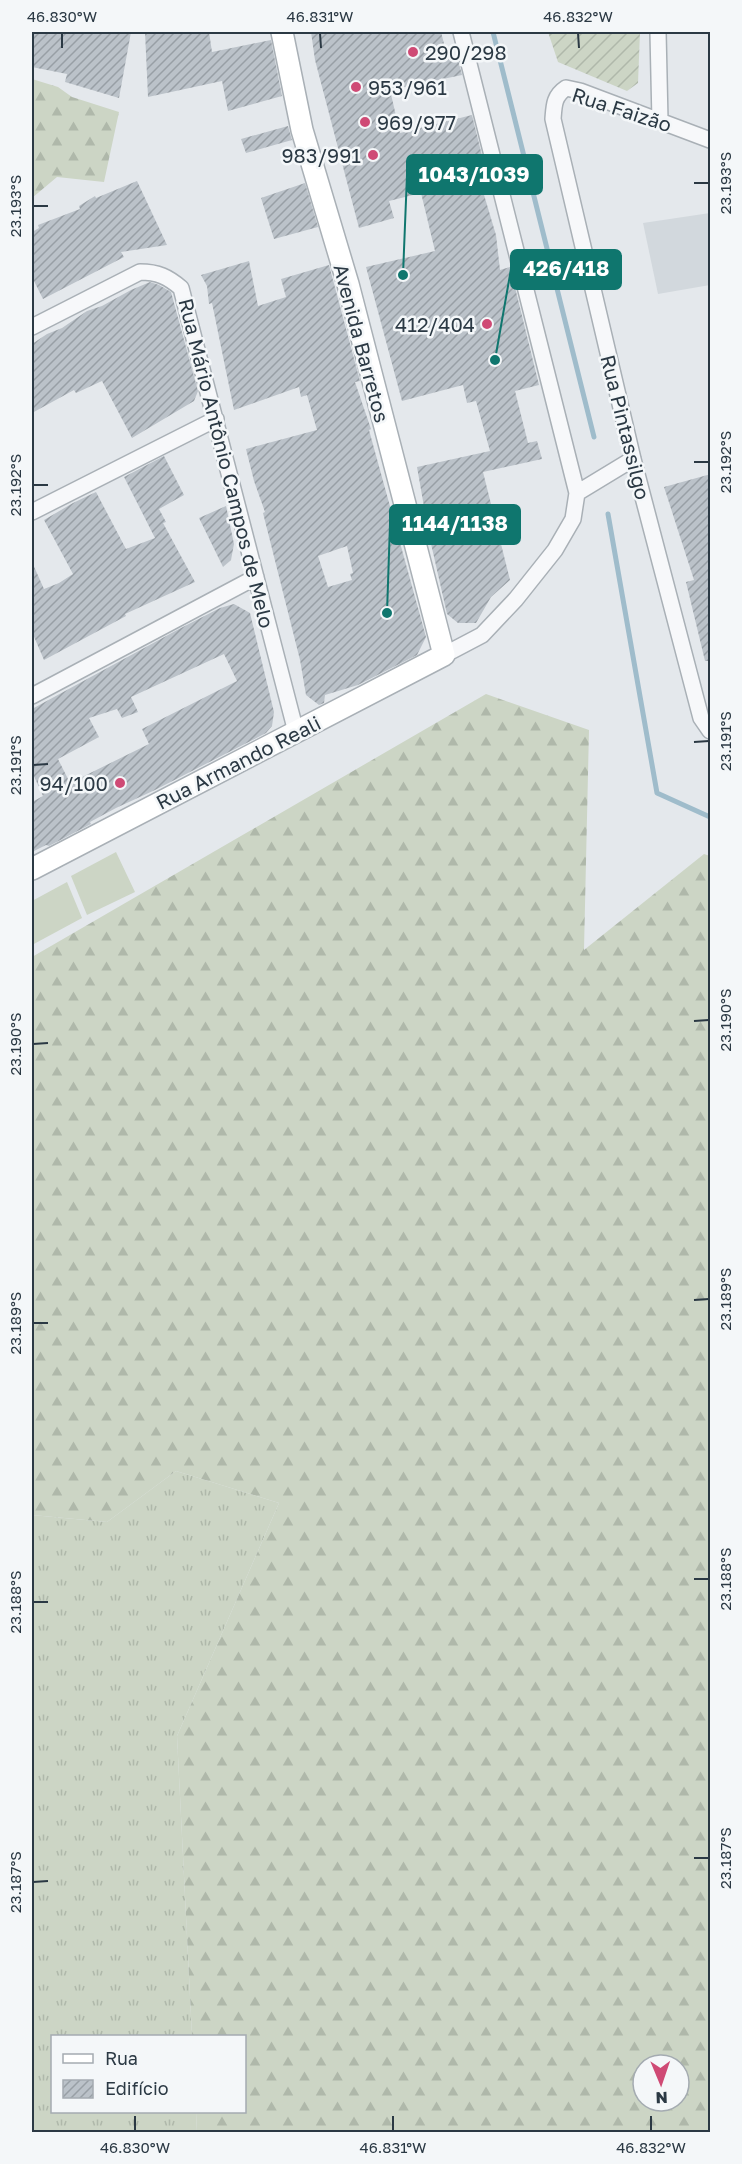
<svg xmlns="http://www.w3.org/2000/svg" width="742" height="2164" font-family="'Golos Text',sans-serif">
	<defs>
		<pattern id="grass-tufts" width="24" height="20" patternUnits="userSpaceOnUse" patternTransform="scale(1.5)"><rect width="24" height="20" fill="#ccd5c5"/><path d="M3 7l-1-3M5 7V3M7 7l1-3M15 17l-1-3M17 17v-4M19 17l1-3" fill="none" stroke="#afb8aa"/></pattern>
		<pattern id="forest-firs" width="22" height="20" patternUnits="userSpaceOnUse" patternTransform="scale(1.5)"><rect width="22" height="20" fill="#ccd5c5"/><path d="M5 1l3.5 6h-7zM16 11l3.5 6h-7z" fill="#afb8aa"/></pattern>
		<pattern id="garden-furrows" width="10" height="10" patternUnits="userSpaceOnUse" patternTransform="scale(1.5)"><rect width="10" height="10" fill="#ccd5c5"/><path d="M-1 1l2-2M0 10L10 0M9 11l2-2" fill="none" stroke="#afb8aa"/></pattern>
		<pattern id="building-hatch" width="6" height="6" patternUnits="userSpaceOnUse" patternTransform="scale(1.5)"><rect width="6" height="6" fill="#bbc2c9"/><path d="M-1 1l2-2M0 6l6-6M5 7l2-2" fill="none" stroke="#989fa5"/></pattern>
	</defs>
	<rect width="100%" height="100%" fill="#e4e8ec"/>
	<path fill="#d2d8dd" d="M 710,213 L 710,285 L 658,294 L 643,223 Z"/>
	<path fill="url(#grass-tufts)" d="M 176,1471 L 279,1503 L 177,1736 L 192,2036 L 52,2036 L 52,2112 L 196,2112 L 197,2132 L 32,2132 L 32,1515 L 107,1522 Z"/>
	<path fill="url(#forest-firs)" fill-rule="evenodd" d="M 32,79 L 58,87 L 72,97 L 119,112 L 104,182 L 57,177 L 32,198 Z
		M 486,694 L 589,730 L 584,950 L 704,854 L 710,856 L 710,2132 L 197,2132 L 196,2112 L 244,2112 L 244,2036 L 192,2036 L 177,1736 L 279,1503 L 176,1471 L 107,1522 L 32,1515 L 32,957 ZM 643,2065 L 679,2065 L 679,2101 L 643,2101 Z"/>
	<path fill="url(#garden-furrows)" d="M 548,32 L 640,32 L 638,83 L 627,91 L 558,62 Z"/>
	<path fill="#ccd5c5" d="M 116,852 L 135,892 L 87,915 L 71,876 Z
		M 67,882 L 82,918 L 32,945 L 32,901 Z"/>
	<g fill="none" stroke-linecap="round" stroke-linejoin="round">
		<path stroke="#9fbccb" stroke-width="5" d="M 493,32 L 594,437
			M 608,514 L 657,793 L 710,817"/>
	</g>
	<path fill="url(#building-hatch)" fill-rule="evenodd" d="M 32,32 L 131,32 L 119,98 L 65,82 L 67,74 L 32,67 Z
		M 145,32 L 209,32 L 212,52 L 271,40 L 282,96 L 228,111 L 222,81 L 148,97 Z
		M 311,32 L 441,32 L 448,59 L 457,56 L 462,75 L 390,90 L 400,133 L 472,115 L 487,176 L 479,178 L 496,235 L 500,270 L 510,267 L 539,385 L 515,391 L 528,443 L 537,441 L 542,459 L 483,472 L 510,580 L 491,597 L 476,623 L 458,623 L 447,614 L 429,535 L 417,467 L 490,451 L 476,401 L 467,403 L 463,385 L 402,401 L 366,267 L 435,251 L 421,193 L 389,201 L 394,218 L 359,228 L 315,60 Z
		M 288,126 L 292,140 L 246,153 L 241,139 Z
		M 137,181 L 167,245 L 121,252 L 124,257 L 43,299 L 32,277 L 32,232 L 39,228 L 38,225 L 80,209 L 79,206 L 95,196 L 96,198 Z
		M 305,183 L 318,227 L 274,239 L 261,198 Z
		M 249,261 L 258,306 L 286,297 L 281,279 L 329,265 L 360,381 L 355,382 L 371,429 L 369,430 L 426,637 L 417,655 L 358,685 L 325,695 L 324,703 L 319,705 L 306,695 L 300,660 L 263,513 L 265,512 L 254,481 L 246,449 L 317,430 L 307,395 L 301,397 L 299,387 L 234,410 L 212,303 L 209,304 L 207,286 L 201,275 ZM 347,546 L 353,573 L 350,574 L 352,580 L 328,587 L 318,556 Z
		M 150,282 L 159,285 L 171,292 L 198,391 L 194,401 L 132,438 L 102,381 L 76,393 L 74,390 L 32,413 L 32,344 L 47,334 L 62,328 L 87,311 L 102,306 L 131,290 Z
		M 164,456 L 184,495 L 159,509 L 166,522 L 163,523 L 195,582 L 125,614 L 126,616 L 44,660 L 32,632 L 32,562 L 44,589 L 59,583 L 73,574 L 44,520 L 73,503 L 96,492 L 126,549 L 155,538 L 124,477 Z
		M 711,474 L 711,661 L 705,661 L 686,582 L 694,580 L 664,487 Z
		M 226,506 L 234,544 L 231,560 L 223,567 L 199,518 Z
		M 234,604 L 250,613 L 274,712 L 272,726 L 266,733 L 155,790 L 116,808 L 90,822 L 91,824 L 49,846 L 46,845 L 32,852 L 32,802 L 43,796 L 32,772 L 32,709 L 179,629 L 220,608 ZM 224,654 L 237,681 L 142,729 L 149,744 L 70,783 L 58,759 L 99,737 L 89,718 L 117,709 L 122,718 L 138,712 L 131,697 Z"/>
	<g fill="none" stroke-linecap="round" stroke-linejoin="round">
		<defs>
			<path id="street" d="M 658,32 L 660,121
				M 710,140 L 580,91 L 566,88 C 554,96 554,105 553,119 L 633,459 L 701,718 L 710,731
				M 32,327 L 140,272 C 158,272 168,277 181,288 L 296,732
				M 577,493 L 633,459
				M 32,512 L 216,419
				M 444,655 L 482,635 L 516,599 L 555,550 L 573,519 L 577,493 L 461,32
				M 32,696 L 256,577"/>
			<path id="secondary" d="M 32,869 L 444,655 L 348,284 L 302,130 L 282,32"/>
		</defs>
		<use href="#street" stroke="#a9b0b6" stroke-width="18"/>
		<use href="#secondary" stroke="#a9b0b6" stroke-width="24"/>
		<use href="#street" stroke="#f7f8fa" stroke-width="15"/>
		<use href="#secondary" stroke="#fff" stroke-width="21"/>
	</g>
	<path fill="none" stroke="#2b3944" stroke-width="2" d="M 62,33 L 62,48M 320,33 L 321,48M 578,33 L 579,48M 694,183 L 709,183M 33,206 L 48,206M 694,462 L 709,462M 33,485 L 48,485M 694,742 L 709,741M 33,765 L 48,764M 694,1021 L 709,1020M 33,1044 L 48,1043M 694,1300 L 709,1299M 33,1323 L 48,1323M 694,1579 L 709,1579M 33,1602 L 48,1602M 694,1858 L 709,1858M 33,1882 L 48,1881M 135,2116 L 135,2131M 393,2116 L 393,2131M 651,2116 L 651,2131"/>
	<g fill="#cf4a75" stroke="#f4f7f9" stroke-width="2">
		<circle cx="413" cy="52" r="6"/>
		<circle cx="356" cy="87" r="6"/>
		<circle cx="365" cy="122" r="6"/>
		<circle cx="373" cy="155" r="6"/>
		<circle cx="487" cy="324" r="6"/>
		<circle cx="120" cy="783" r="6"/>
	</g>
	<g text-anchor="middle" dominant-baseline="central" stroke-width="5" stroke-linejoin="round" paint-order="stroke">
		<g font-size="20" fill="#2b3944" stroke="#f4f7f9" text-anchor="start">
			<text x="425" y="52">290/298</text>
			<text x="368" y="87">953/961</text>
			<text x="377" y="122">969/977</text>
			<text x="361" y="155" text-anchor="end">983/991</text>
			<text x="475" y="324" text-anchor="end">412/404</text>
			<text x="108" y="783" text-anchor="end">94/100</text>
		</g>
		<g font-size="20" fill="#2b3944" stroke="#f4f7f9">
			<text transform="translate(622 109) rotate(18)">Rua Faizão</text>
			<text transform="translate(362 343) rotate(75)">Avenida Barretos</text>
			<text transform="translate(626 427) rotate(76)">Rua Pintassilgo</text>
			<text transform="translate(227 463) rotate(76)">Rua Mário Antônio Campos de Melo</text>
			<text transform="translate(238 762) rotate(-27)">Rua Armando Reali</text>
		</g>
	</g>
	<path fill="none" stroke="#0f766e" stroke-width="2" d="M403 275L407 175M495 360L511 269M387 613L390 524"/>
	<g fill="#0f766e" stroke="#f4f7f9" stroke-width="2">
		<circle cx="403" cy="275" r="6"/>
		<circle cx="495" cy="360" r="6"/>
		<circle cx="387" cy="613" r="6"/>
	</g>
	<g fill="#0f766e" stroke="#0f766e" stroke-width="2">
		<rect x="407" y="155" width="135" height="39" rx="6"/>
		<rect x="511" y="250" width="110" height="39" rx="6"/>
		<rect x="390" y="505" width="130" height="39" rx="6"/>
	</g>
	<g font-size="21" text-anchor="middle" font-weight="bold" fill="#fff">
		<text x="474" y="182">1043/1039</text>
		<text x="566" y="276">426/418</text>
		<text x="455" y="531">1144/1138</text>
	</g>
	<rect width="742" height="2164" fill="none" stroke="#f4f7f9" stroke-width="66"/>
	<rect x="51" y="2035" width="195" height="78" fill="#f4f7f9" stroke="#a4abb1" stroke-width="1.5"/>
	<rect x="63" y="2054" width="30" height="9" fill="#ffffff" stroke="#a4abb1" stroke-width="1.5"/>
	<text x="105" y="2065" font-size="18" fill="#2b3944">Rua</text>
	<rect x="63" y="2080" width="30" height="18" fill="url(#building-hatch)" stroke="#a4abb1" stroke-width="1.5"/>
	<text x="105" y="2095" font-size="18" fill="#2b3944">Edifício</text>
	<g transform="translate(661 2083) rotate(178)"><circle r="28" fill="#f4f7f9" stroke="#a4abb1" stroke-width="1.5"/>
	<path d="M0-4.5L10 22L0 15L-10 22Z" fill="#cf4a75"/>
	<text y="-9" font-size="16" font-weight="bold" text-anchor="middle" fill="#2b3944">N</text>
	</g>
	<rect x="33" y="33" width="676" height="2098" fill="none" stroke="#2b3944" stroke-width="2"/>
	<g font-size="15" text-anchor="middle" fill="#2b3944">
		<text x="62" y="22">46.830°W</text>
		<text x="320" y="22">46.831°W</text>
		<text x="578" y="22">46.832°W</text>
		<text transform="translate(726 183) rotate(-90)" y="5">23.193°S</text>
		<text transform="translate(16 206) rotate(-90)" y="5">23.193°S</text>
		<text transform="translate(726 462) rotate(-90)" y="5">23.192°S</text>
		<text transform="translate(16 485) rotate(-90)" y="5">23.192°S</text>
		<text transform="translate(726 741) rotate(-90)" y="5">23.191°S</text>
		<text transform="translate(16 765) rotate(-90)" y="5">23.191°S</text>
		<text transform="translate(726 1020) rotate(-90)" y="5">23.190°S</text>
		<text transform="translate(16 1044) rotate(-90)" y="5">23.190°S</text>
		<text transform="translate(726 1299) rotate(-90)" y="5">23.189°S</text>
		<text transform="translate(16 1323) rotate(-90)" y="5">23.189°S</text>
		<text transform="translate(726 1579) rotate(-90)" y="5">23.188°S</text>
		<text transform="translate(16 1602) rotate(-90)" y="5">23.188°S</text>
		<text transform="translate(726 1858) rotate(-90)" y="5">23.187°S</text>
		<text transform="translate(16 1882) rotate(-90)" y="5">23.187°S</text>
		<text x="135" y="2153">46.830°W</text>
		<text x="393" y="2153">46.831°W</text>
		<text x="651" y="2153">46.832°W</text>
	</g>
</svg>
